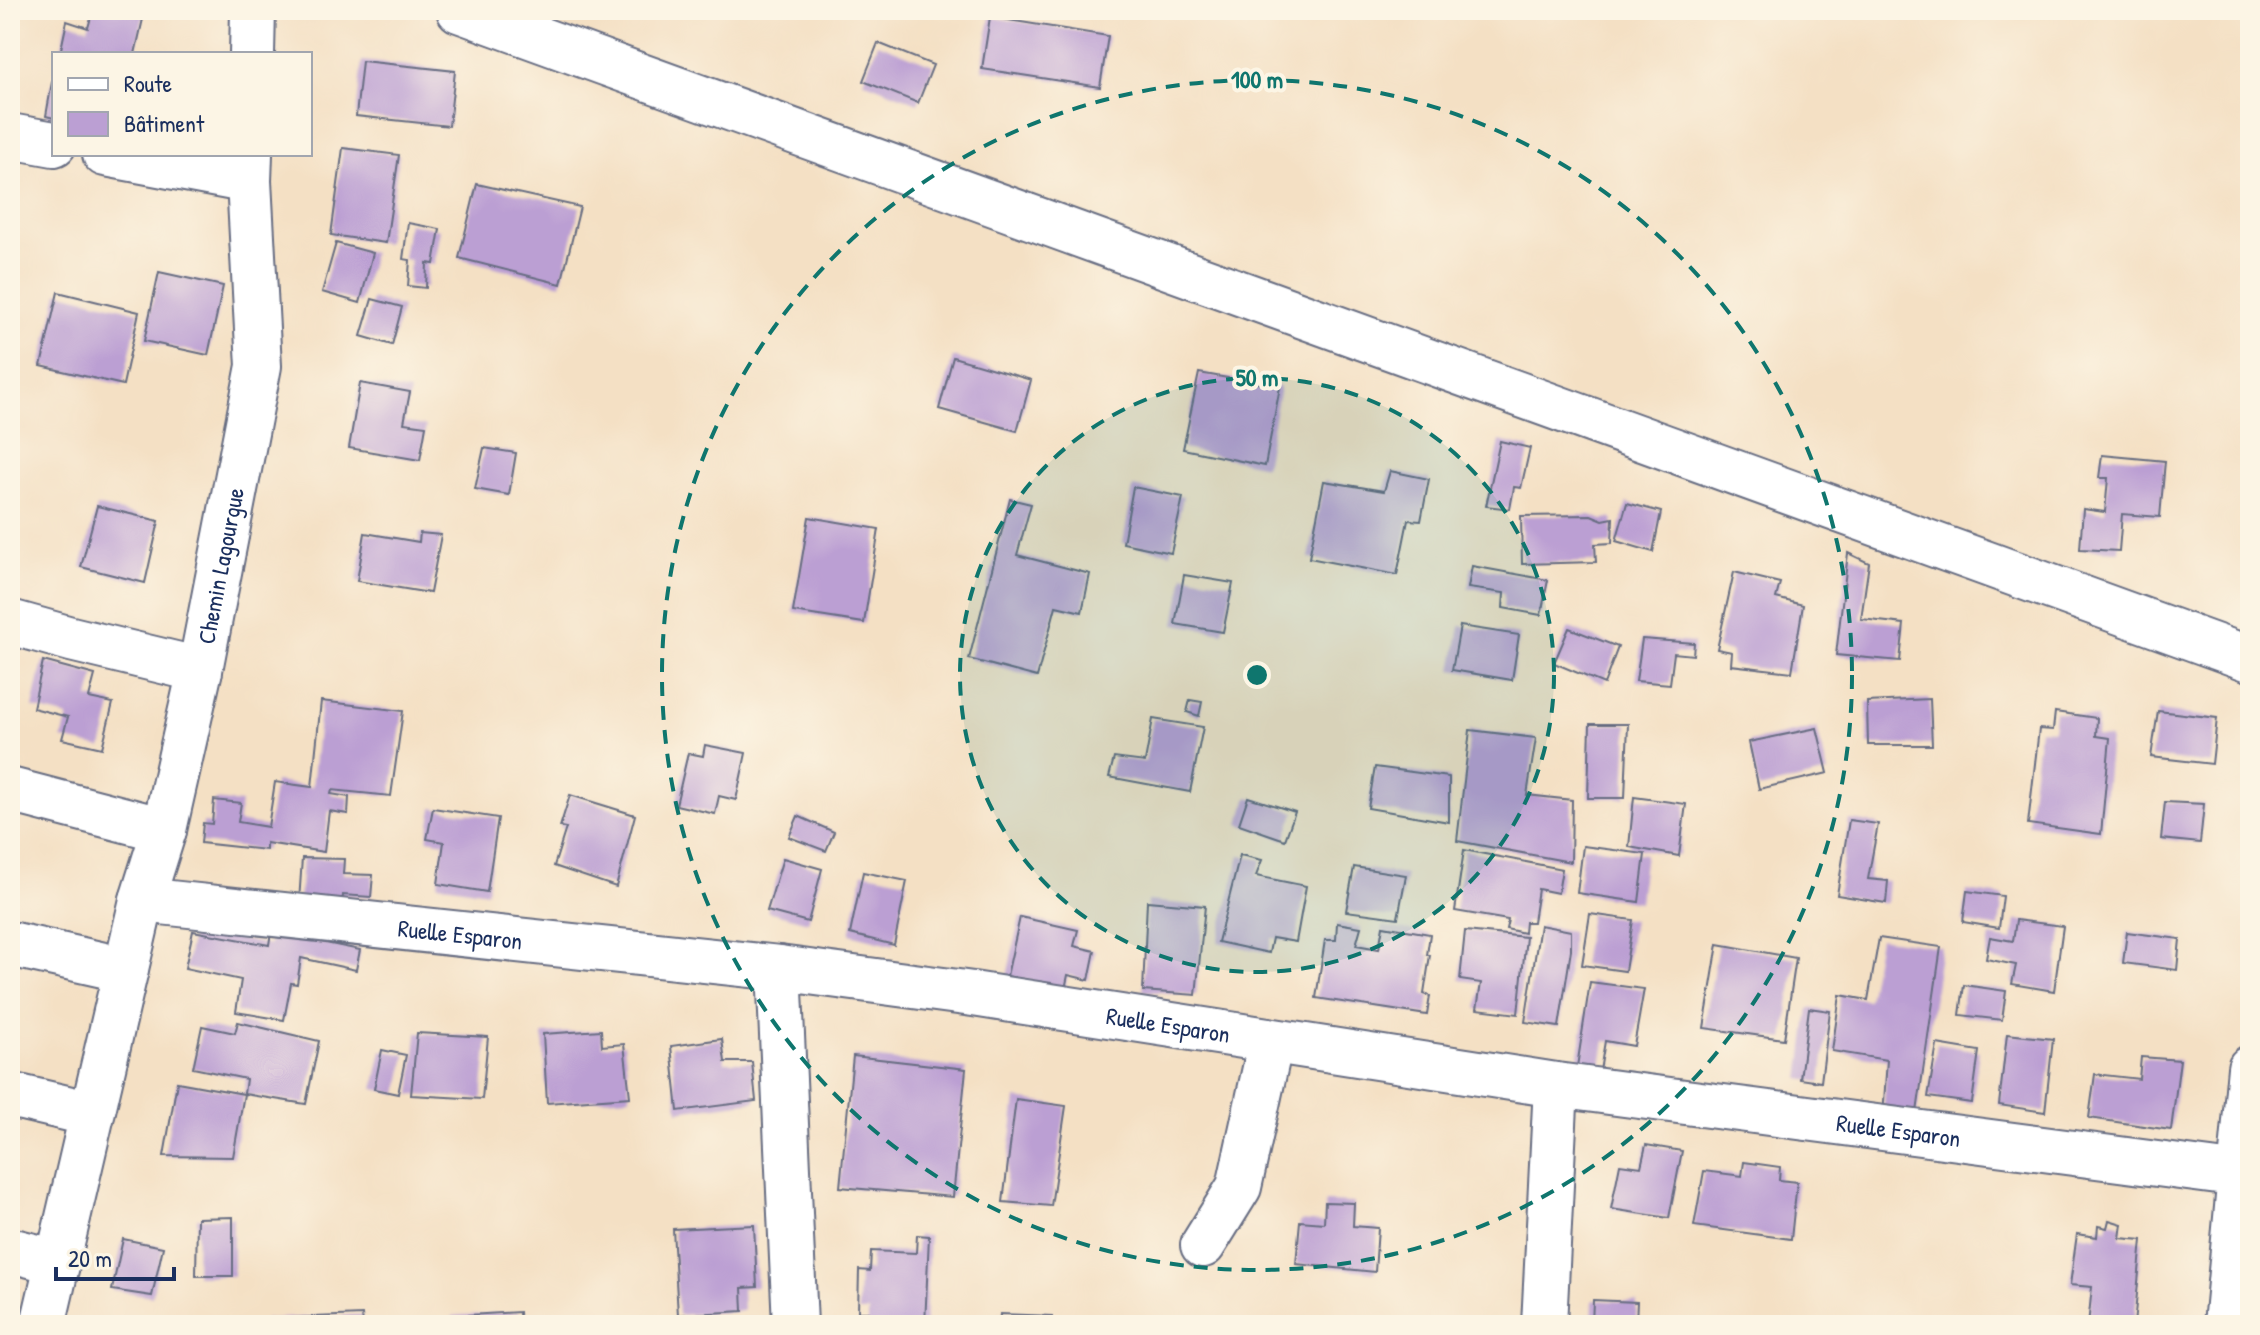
<svg xmlns="http://www.w3.org/2000/svg" width="2260" height="1335" font-family="'Patrick Hand',sans-serif">
	<rect width="100%" height="100%" fill="#fcf5e5"/>
	<filter id="ink" filterUnits="userSpaceOnUse"><feTurbulence type="fractalNoise" baseFrequency=".0125" numOctaves="2"/><feDisplacementMap in="SourceGraphic" scale="16" xChannelSelector="R" yChannelSelector="G"/><feConvolveMatrix kernelMatrix="1 2 1 2 8 2 1 2 1" color-interpolation-filters="sRGB"/></filter>
	<filter id="wash" filterUnits="userSpaceOnUse"><feTurbulence type="fractalNoise" baseFrequency=".006" numOctaves="4" result="noise"/><feDisplacementMap in="SourceGraphic" scale="32" xChannelSelector="R" yChannelSelector="G"/><feGaussianBlur stdDeviation="1.8" result="paint"/><feColorMatrix in="noise" values="0 0 0 0 0 0 0 0 0 0 0 0 0 0 0 0 0 1.4 0 .05"/><feComposite in="paint" operator="in"/></filter>
	<g filter="url(#wash)">
		<rect width="100%" height="100%" fill="#f4e0c4"/>
		<g id="blocks">
			<path fill="#bb9fd3" d="M 93,10 L 145,10 L 135,54 L 60,54 L 67,21 L 88,28 Z
				M 990,17 L 1108,36 L 1100,87 L 982,69 Z
				M 878,43 L 933,65 L 918,103 L 863,81 Z
				M 362,61 L 455,71 L 449,126 L 356,116 Z
				M 52,82 L 54,82 L 54,118 L 46,116 Z
				M 343,148 L 399,155 L 386,243 L 331,235 Z
				M 477,184 L 580,207 L 561,284 L 459,258 Z
				M 408,223 L 440,229 L 434,264 L 427,263 L 426,288 L 408,286 L 410,260 L 403,259 Z
				M 336,243 L 373,253 L 360,303 L 322,292 Z
				M 159,272 L 223,286 L 208,355 L 144,341 Z
				M 58,292 L 139,312 L 123,385 L 41,366 Z
				M 372,299 L 402,307 L 392,345 L 361,336 Z
				M 953,357 L 1031,380 L 1017,431 L 939,409 Z
				M 1199,373 L 1280,387 L 1265,466 L 1183,449 Z
				M 360,383 L 410,392 L 404,423 L 426,426 L 420,460 L 349,448 Z
				M 1500,441 L 1530,448 L 1521,488 L 1514,487 L 1510,509 L 1486,506 Z
				M 484,448 L 516,453 L 509,495 L 475,489 Z
				M 2102,455 L 2165,461 L 2160,517 L 2122,514 L 2119,551 L 2080,549 L 2083,509 L 2105,512 L 2108,478 L 2099,478 Z
				M 1390,471 L 1429,479 L 1421,521 L 1408,520 L 1397,575 L 1309,558 L 1324,481 L 1384,491 Z
				M 1133,487 L 1183,497 L 1171,553 L 1123,543 Z
				M 1010,499 L 1031,504 L 1017,555 L 1090,574 L 1082,612 L 1056,606 L 1037,677 L 969,659 Z
				M 1627,503 L 1661,512 L 1653,552 L 1616,541 Z
				M 97,506 L 159,521 L 145,583 L 81,567 Z
				M 1591,515 L 1603,520 L 1613,518 L 1612,543 L 1595,544 L 1596,562 L 1522,564 L 1521,516 Z
				M 809,517 L 879,529 L 864,623 L 793,612 Z
				M 365,533 L 419,542 L 420,533 L 441,535 L 430,593 L 357,581 Z
				M 1848,553 L 1869,563 L 1861,619 L 1904,624 L 1900,661 L 1836,655 Z
				M 1472,566 L 1548,580 L 1541,615 L 1503,608 L 1504,593 L 1468,588 Z
				M 1734,572 L 1780,583 L 1776,598 L 1803,605 L 1792,672 L 1731,665 L 1732,652 L 1717,649 Z
				M 1184,575 L 1233,583 L 1223,632 L 1175,624 Z
				M 1460,626 L 1519,635 L 1512,680 L 1452,670 Z
				M 1569,628 L 1618,647 L 1604,684 L 1554,663 Z
				M 1642,639 L 1694,643 L 1693,655 L 1674,653 L 1670,684 L 1636,681 Z
				M 43,661 L 95,675 L 89,698 L 113,703 L 102,748 L 62,739 L 68,717 L 33,708 Z
				M 1930,699 L 1932,745 L 1868,745 L 1867,702 Z
				M 1190,700 L 1202,702 L 1199,716 L 1187,712 Z
				M 321,701 L 403,711 L 391,796 L 332,790 L 331,794 L 349,797 L 348,814 L 329,811 L 324,852 L 266,843 L 266,850 L 201,843 L 203,823 L 212,824 L 214,800 L 241,803 L 238,822 L 268,827 L 275,782 L 312,787 Z
				M 2158,711 L 2217,718 L 2212,764 L 2151,757 Z
				M 2055,712 L 2097,718 L 2096,736 L 2110,738 L 2101,834 L 2028,824 L 2039,729 L 2053,730 Z
				M 1153,719 L 1203,727 L 1190,792 L 1109,777 L 1114,758 L 1145,762 Z
				M 1590,724 L 1628,724 L 1625,798 L 1588,798 Z
				M 1817,728 L 1828,773 L 1759,789 L 1749,742 Z
				M 1470,730 L 1536,738 L 1527,795 L 1572,800 L 1571,862 L 1457,841 Z
				M 705,745 L 746,753 L 736,800 L 719,796 L 715,814 L 676,805 L 688,753 L 703,756 Z
				M 1375,767 L 1449,777 L 1449,822 L 1368,808 Z
				M 570,795 L 635,815 L 616,887 L 554,866 L 566,828 L 560,827 Z
				M 1248,797 L 1295,812 L 1285,840 L 1239,824 Z
				M 1634,797 L 1686,804 L 1679,856 L 1629,847 Z
				M 2165,802 L 2204,804 L 2200,843 L 2161,839 Z
				M 433,808 L 498,818 L 487,892 L 438,884 L 444,842 L 427,839 Z
				M 798,816 L 834,832 L 826,851 L 789,837 Z
				M 1849,820 L 1878,824 L 1868,879 L 1888,881 L 1886,903 L 1837,895 Z
				M 1583,846 L 1645,854 L 1639,902 L 1577,893 Z
				M 1464,850 L 1562,869 L 1558,893 L 1538,889 L 1533,922 L 1525,922 L 1524,933 L 1506,929 L 1508,920 L 1455,911 Z
				M 1240,855 L 1262,860 L 1256,876 L 1306,886 L 1296,942 L 1272,938 L 1269,953 L 1218,942 Z
				M 302,858 L 344,859 L 343,874 L 373,875 L 371,897 L 343,895 L 342,903 L 299,902 Z
				M 783,858 L 822,869 L 808,922 L 767,911 Z
				M 1354,867 L 1406,875 L 1398,918 L 1346,911 Z
				M 863,872 L 907,881 L 894,945 L 850,934 Z
				M 1967,891 L 2003,896 L 1999,928 L 1963,922 Z
				M 1147,901 L 1205,906 L 1196,995 L 1143,991 Z
				M 1590,914 L 1633,920 L 1625,971 L 1582,965 Z
				M 1020,917 L 1078,930 L 1074,946 L 1095,951 L 1089,980 L 1068,975 L 1065,989 L 1007,976 Z
				M 2016,920 L 2063,926 L 2054,991 L 2012,984 L 2016,965 L 1986,959 L 1990,937 L 2013,941 Z
				M 1337,923 L 1361,927 L 1356,945 L 1379,949 L 1383,926 L 1430,934 L 1427,955 L 1430,955 L 1424,994 L 1430,996 L 1427,1015 L 1316,998 L 1325,940 L 1336,940 Z
				M 1540,925 L 1571,931 L 1571,950 L 1559,1027 L 1525,1022 Z
				M 193,931 L 269,945 L 271,932 L 360,950 L 356,970 L 301,958 L 297,984 L 291,983 L 284,1020 L 236,1012 L 241,980 L 185,968 Z
				M 1465,931 L 1526,937 L 1518,1014 L 1477,1009 L 1481,983 L 1460,980 Z
				M 2127,932 L 2180,939 L 2177,970 L 2123,963 Z
				M 1879,938 L 1941,947 L 1916,1119 L 1883,1116 L 1887,1060 L 1832,1051 L 1840,995 L 1868,1000 Z
				M 1718,944 L 1796,958 L 1784,1039 L 1704,1028 Z
				M 1590,982 L 1644,989 L 1634,1046 L 1605,1041 L 1598,1083 L 1575,1080 Z
				M 1964,985 L 2006,991 L 2002,1020 L 1960,1015 Z
				M 1809,1008 L 1830,1011 L 1821,1082 L 1800,1079 Z
				M 238,1022 L 319,1041 L 306,1104 L 244,1094 L 233,1157 L 164,1156 L 177,1082 L 244,1094 L 246,1079 L 193,1068 L 202,1026 L 235,1033 Z
				M 601,1030 L 602,1046 L 624,1044 L 630,1097 L 547,1103 L 543,1034 Z
				M 417,1033 L 488,1037 L 482,1099 L 411,1095 Z
				M 2007,1034 L 2053,1039 L 2045,1112 L 1999,1105 Z
				M 722,1039 L 725,1062 L 752,1062 L 756,1101 L 678,1111 L 671,1046 Z
				M 1937,1044 L 1979,1051 L 1972,1103 L 1928,1097 Z
				M 382,1050 L 406,1055 L 398,1094 L 374,1089 Z
				M 853,1056 L 966,1069 L 953,1197 L 840,1187 Z
				M 2141,1057 L 2180,1060 L 2171,1130 L 2089,1118 L 2095,1074 L 2139,1079 Z
				M 1016,1099 L 1066,1106 L 1051,1206 L 1003,1202 Z
				M 1646,1145 L 1682,1151 L 1669,1218 L 1611,1209 L 1620,1164 L 1641,1167 Z
				M 1744,1162 L 1780,1167 L 1779,1180 L 1797,1182 L 1791,1239 L 1694,1226 L 1704,1171 L 1742,1176 Z
				M 1325,1202 L 1354,1203 L 1353,1226 L 1378,1228 L 1375,1272 L 1296,1264 L 1300,1221 L 1324,1223 Z
				M 233,1217 L 233,1276 L 196,1276 L 197,1218 Z
				M 2109,1220 L 2122,1224 L 2120,1238 L 2142,1240 L 2134,1325 L 2088,1325 L 2092,1287 L 2070,1285 L 2077,1234 L 2097,1237 L 2098,1226 L 2107,1228 Z
				M 754,1225 L 757,1287 L 742,1288 L 743,1311 L 678,1315 L 673,1229 Z
				M 917,1235 L 929,1236 L 925,1325 L 868,1325 L 868,1312 L 858,1312 L 859,1270 L 870,1271 L 871,1251 L 916,1253 Z
				M 123,1239 L 163,1247 L 152,1296 L 112,1290 Z
				M 1593,1300 L 1637,1302 L 1636,1322 L 1642,1322 L 1642,1325 L 1592,1325 Z
				M 519,1312 L 520,1325 L 452,1325 L 452,1316 Z
				M 1000,1314 L 1052,1316 L 1052,1325 L 999,1325 Z
				M 362,1315 L 363,1325 L 265,1325 L 265,1319 Z"/>
		</g>
	</g>
	<g filter="url(#ink)">
		<use href="#blocks" fill-opacity="0" stroke="#676d82" stroke-width="2"/>
		<g fill="none" stroke-linecap="round" stroke-linejoin="round">
			<defs>
				<g id="minor">
					<path d="M 459,10 L 2250,659"/>
					<path d="M 252,54 L 253,10"/>
					<path d="M 10,136 L 54,144"/>
					<path d="M 105,154 L 249,181"/>
					<path d="M 10,622 L 71,639 L 200,670"/>
					<path d="M 10,790 L 164,830"/>
					<path id="s1" d="M 142,900 L 779,968 L 973,994 L 1556,1085 L 2241,1175"/>
					<path d="M 10,944 L 126,970"/>
					<path d="M 779,968 L 795,1325"/>
					<path d="M 10,1095 L 92,1114"/>
					<path d="M 1203,1245 L 1239,1187 L 1271,1041"/>
					<path d="M 10,1250 L 58,1262"/>
					<path id="s2" d="M 43,1325 L 142,900 L 164,830 L 200,670 L 259,366 L 249,181 L 250,154"/>
					<path d="M 1544,1325 L 1556,1085"/>
					<path d="M 2226,1325 L 2250,1068"/>
				</g>
			</defs>
			<use href="#minor" stroke="#676d82" stroke-width="48"/>
			<use href="#minor" stroke="#fff" stroke-width="44"/>
		</g>
	</g>
	<circle cx="1257" cy="675" r="297" fill="#0f766e" fill-opacity=".12"/>
	<g fill="none" stroke="#0f766e" stroke-width="4" stroke-dasharray="14 10">
		<circle cx="1257" cy="675" r="297"/>
		<circle cx="1257" cy="675" r="595"/>
	</g>
	<g text-anchor="middle" dominant-baseline="central" stroke-width="8" stroke-linejoin="round" paint-order="stroke">
		<g font-size="24" fill="#1b2f5e" stroke="#fcf5e5">
			<text stroke="none"><textPath href="#s2" startOffset="780">Chemin Lagourgue</textPath></text>
			<text stroke="none"><textPath href="#s1" startOffset="320">Ruelle Esparon</textPath></text>
			<text stroke="none"><textPath href="#s1" startOffset="1034">Ruelle Esparon</textPath></text>
			<text stroke="none"><textPath href="#s1" startOffset="1772">Ruelle Esparon</textPath></text>
		</g>
	</g>
	<circle cx="1257" cy="675" r="12" fill="#0f766e" stroke="#fcf5e5" stroke-width="4"/>
	<g font-size="24" text-anchor="middle" font-weight="bold" fill="#0f766e" stroke="#fcf5e5" stroke-width="8" stroke-linejoin="round" paint-order="stroke">
		<text x="1257" y="88">100 m</text>
		<text x="1257" y="386">50 m</text>
	</g>
	<rect width="2260" height="1335" fill="none" stroke="#fcf5e5" stroke-width="40"/>
	<rect x="52" y="52" width="260" height="104" fill="#fcf5e5" stroke="#a2a6af" stroke-width="2"/>
	<rect x="68" y="78" width="40" height="12" fill="#ffffff" stroke="#a2a6af" stroke-width="2"/>
	<text x="124" y="92" font-size="24" fill="#1b2f5e">Route</text>
	<rect x="68" y="112" width="40" height="24" fill="#bb9fd3" stroke="#a2a6af" stroke-width="2"/>
	<text x="124" y="132" font-size="24" fill="#1b2f5e">Bâtiment</text>
	<path d="M56 1267v12h118v-12" fill="none" stroke="#1b2f5e" stroke-width="4"/>
	<text x="68" y="1267" font-size="24" fill="#1b2f5e" stroke="#fcf5e5" stroke-width="6" paint-order="stroke">20 m</text>
</svg>
